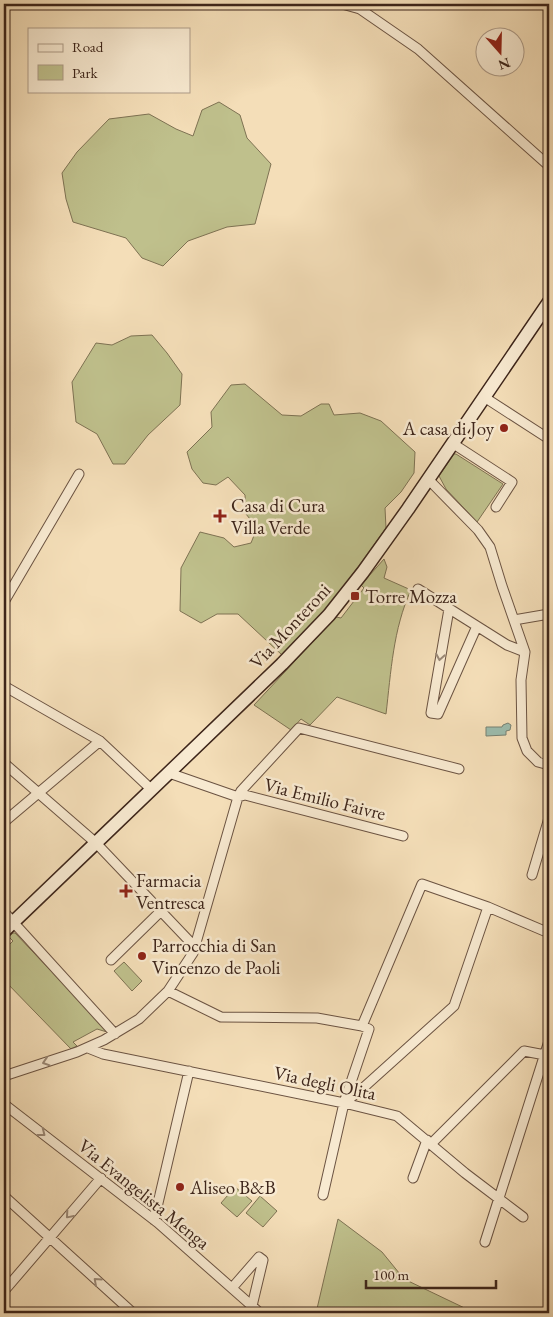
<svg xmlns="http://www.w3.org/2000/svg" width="553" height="1317" font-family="'EB Garamond',serif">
	<rect width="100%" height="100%" fill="#f4deb8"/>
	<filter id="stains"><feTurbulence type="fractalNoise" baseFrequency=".004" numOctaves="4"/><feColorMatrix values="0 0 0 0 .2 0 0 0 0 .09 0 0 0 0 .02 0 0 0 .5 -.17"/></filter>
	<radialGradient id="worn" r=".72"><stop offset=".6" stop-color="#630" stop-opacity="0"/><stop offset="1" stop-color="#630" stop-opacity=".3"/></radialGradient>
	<path fill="#bfc08c" stroke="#7e7253" d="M 219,102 L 240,115 L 247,138 L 271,164 L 255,224 L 227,227 L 188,241 L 163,266 L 142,258 L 126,238 L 73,222 L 66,199 L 62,173 L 77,152 L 109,119 L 149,114 L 176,129 L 193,136 L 202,110 Z
		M 152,335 L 167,353 L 182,374 L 180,405 L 148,435 L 125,464 L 113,464 L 97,434 L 76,422 L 72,382 L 96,343 L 112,345 L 131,336 Z
		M 245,384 L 282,415 L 301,416 L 321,404 L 329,404 L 334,415 L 360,413 L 381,421 L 415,452 L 414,473 L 401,492 L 385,508 L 386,528 L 339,593 L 318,619 L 282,655 L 238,614 L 217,614 L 201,623 L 180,611 L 181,568 L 200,532 L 224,538 L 234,547 L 251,543 L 257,528 L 246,514 L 245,495 L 228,477 L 216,485 L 203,483 L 192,469 L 187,452 L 212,427 L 211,412 L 231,385 Z
		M 454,454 L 456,454 L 503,484 L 477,522 L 446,489 L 439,476 Z
		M 384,559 L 387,567 L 384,578 L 411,590 C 393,629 391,672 386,714 L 337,697 L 310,725 L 301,719 L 291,730 L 254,705 L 336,617 L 341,618 L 364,588 L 361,585 Z
		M 13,933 L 15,933 L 107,1030 L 107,1032 L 97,1029 L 73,1042 L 77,1046 L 71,1049 L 4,980 L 4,950 L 13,941 L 9,937 Z
		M 124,962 L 142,981 L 132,991 L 114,971 Z
		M 235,1187 L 252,1201 L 237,1217 L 221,1203 Z
		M 260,1196 L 277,1211 L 263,1227 L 246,1213 Z
		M 338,1219 L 382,1252 L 404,1279 L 475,1313 L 316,1313 Z"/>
	<path fill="#9cbcad" stroke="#768072" d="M 508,723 L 511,725 L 510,730 L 506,731 L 506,735 L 486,736 L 486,727 L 502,727 L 503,725 Z"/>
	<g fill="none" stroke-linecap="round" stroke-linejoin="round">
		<defs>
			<path id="minor" d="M 342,4 L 360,9 L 418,49 L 549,166
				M 549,15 L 549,25
				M 484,397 L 549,439
				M 452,443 L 512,482 L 496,507
				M 428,479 L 478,530 L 490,547 L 502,586 L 525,652 L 521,680 L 522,738 L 527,751 L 538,762 L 549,765
				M 418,589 L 507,645 L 525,652
				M 4,602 L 79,474
				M 449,609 L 431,713 L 438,714 L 477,626
				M 514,620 L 549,614
				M 4,686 L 100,741 L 152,790
				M 4,763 L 96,843 L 195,947
				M 238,797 L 241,791 L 299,728 L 459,769
				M 238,797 L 245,795 L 403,836
				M 4,822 L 100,741
				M 532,875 L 549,818
				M 4,912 L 115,1034
				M 111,960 L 161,911
				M 168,991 L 221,1017 L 317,1018 L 362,1026
				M 88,1048 L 103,1054 L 344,1103 L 397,1116 L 465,1173 L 523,1217
				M 4,1076 L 77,1052 L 104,1040 L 139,1019 L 168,991 L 193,953 L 238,797 L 169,773
				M 344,1103 L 363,1088 L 454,1006 L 488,907
				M 4,1104 L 158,1223 L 260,1313
				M 431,1144 L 524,1051 L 545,1055
				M 413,1178 L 427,1140
				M 323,1195 L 344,1103 L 369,1029 L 362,1026 L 422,884 L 488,907 L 549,933
				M 4,1196 L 133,1313
				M 154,1220 L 189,1071
				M 485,1242 L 549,1041
				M 232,1288 L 259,1257 L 263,1260 L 252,1306
				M 4,1291 L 101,1178"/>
			<path id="secondary" d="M 4,931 L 101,838 L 282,664 L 329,615 L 363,572 L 408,509 L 549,302"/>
		</defs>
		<use href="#minor" stroke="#6b5342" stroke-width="11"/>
		<use href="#secondary" stroke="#3d251a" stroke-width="15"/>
		<use href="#minor" stroke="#f8ead1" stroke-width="9"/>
		<use href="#secondary" stroke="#f8ead1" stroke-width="12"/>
	</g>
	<defs><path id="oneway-chevron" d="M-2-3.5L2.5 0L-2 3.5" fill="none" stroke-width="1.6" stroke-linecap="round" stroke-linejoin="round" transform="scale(1.25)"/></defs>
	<g stroke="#9a8876">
		<use href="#oneway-chevron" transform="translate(440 657) rotate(100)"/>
		<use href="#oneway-chevron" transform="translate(46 1062) rotate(162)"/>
		<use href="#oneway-chevron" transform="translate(42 1133) rotate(38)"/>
		<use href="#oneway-chevron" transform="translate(69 1215) rotate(131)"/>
		<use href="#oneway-chevron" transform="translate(97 1281) rotate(-138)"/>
	</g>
	<g fill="#8f2418" stroke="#f8ead1" stroke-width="2">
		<circle cx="504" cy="428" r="5"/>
		<path d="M217.5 508.5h5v5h5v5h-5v5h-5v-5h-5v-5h5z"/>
		<rect x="350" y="591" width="10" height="10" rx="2.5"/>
		<path d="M123.5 883.5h5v5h5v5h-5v5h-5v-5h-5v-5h5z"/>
		<circle cx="142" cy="956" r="5"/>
		<circle cx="180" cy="1187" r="5"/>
	</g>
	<g text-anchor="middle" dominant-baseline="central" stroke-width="5" stroke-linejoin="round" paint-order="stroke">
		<g font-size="19" fill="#3d251a" stroke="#f8ead1" text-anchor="start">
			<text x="494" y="428" text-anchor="end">A casa di Joy</text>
			<text x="231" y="505">Casa di Cura<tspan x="231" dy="22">Villa Verde</tspan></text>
			<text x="365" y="596">Torre Mozza</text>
			<text x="136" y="880">Farmacia<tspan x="136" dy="22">Ventresca</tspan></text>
			<text x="152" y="945">Parrocchia di San<tspan x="152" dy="22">Vincenzo de Paoli</tspan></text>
			<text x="190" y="1187">Aliseo B&amp;B</text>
		</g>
		<g font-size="19" fill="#3d251a" stroke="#f8ead1">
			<text transform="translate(290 626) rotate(-47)">Via Monteroni</text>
			<text transform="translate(325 799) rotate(14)">Via Emilio Faivre</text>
			<text transform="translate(325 1083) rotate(12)">Via degli Olita</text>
			<text transform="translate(144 1194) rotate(39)">Via Evangelista Menga</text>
		</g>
	</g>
	<rect width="553" height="1317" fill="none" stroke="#f4deb8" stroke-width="20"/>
	<rect x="5" y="5" width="543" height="1307" fill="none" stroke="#3d251a" stroke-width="2.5"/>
	<rect x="10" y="10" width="533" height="1297" fill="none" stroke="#3d251a"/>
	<rect x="28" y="28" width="162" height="65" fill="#f8ead1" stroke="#ad9b88"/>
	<rect x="38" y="44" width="25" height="8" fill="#f8ead1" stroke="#ad9b88"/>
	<text x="72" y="52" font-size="15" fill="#3d251a">Road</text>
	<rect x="38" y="65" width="25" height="15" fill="#bfc08c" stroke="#ad9b88"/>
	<text x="72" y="78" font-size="15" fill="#3d251a">Park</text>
	<g transform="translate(500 52) rotate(160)"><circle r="24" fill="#f8ead1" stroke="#ad9b88"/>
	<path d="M0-4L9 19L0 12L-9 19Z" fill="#8f2418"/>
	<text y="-8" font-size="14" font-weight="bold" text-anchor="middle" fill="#3d251a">N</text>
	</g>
	<path d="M366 1280v8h130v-8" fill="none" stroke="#3d251a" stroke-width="2.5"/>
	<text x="373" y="1280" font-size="15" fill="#3d251a" stroke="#f8ead1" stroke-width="4" paint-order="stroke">100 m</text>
	<rect width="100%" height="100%" filter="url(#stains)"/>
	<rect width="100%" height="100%" fill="url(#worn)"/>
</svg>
